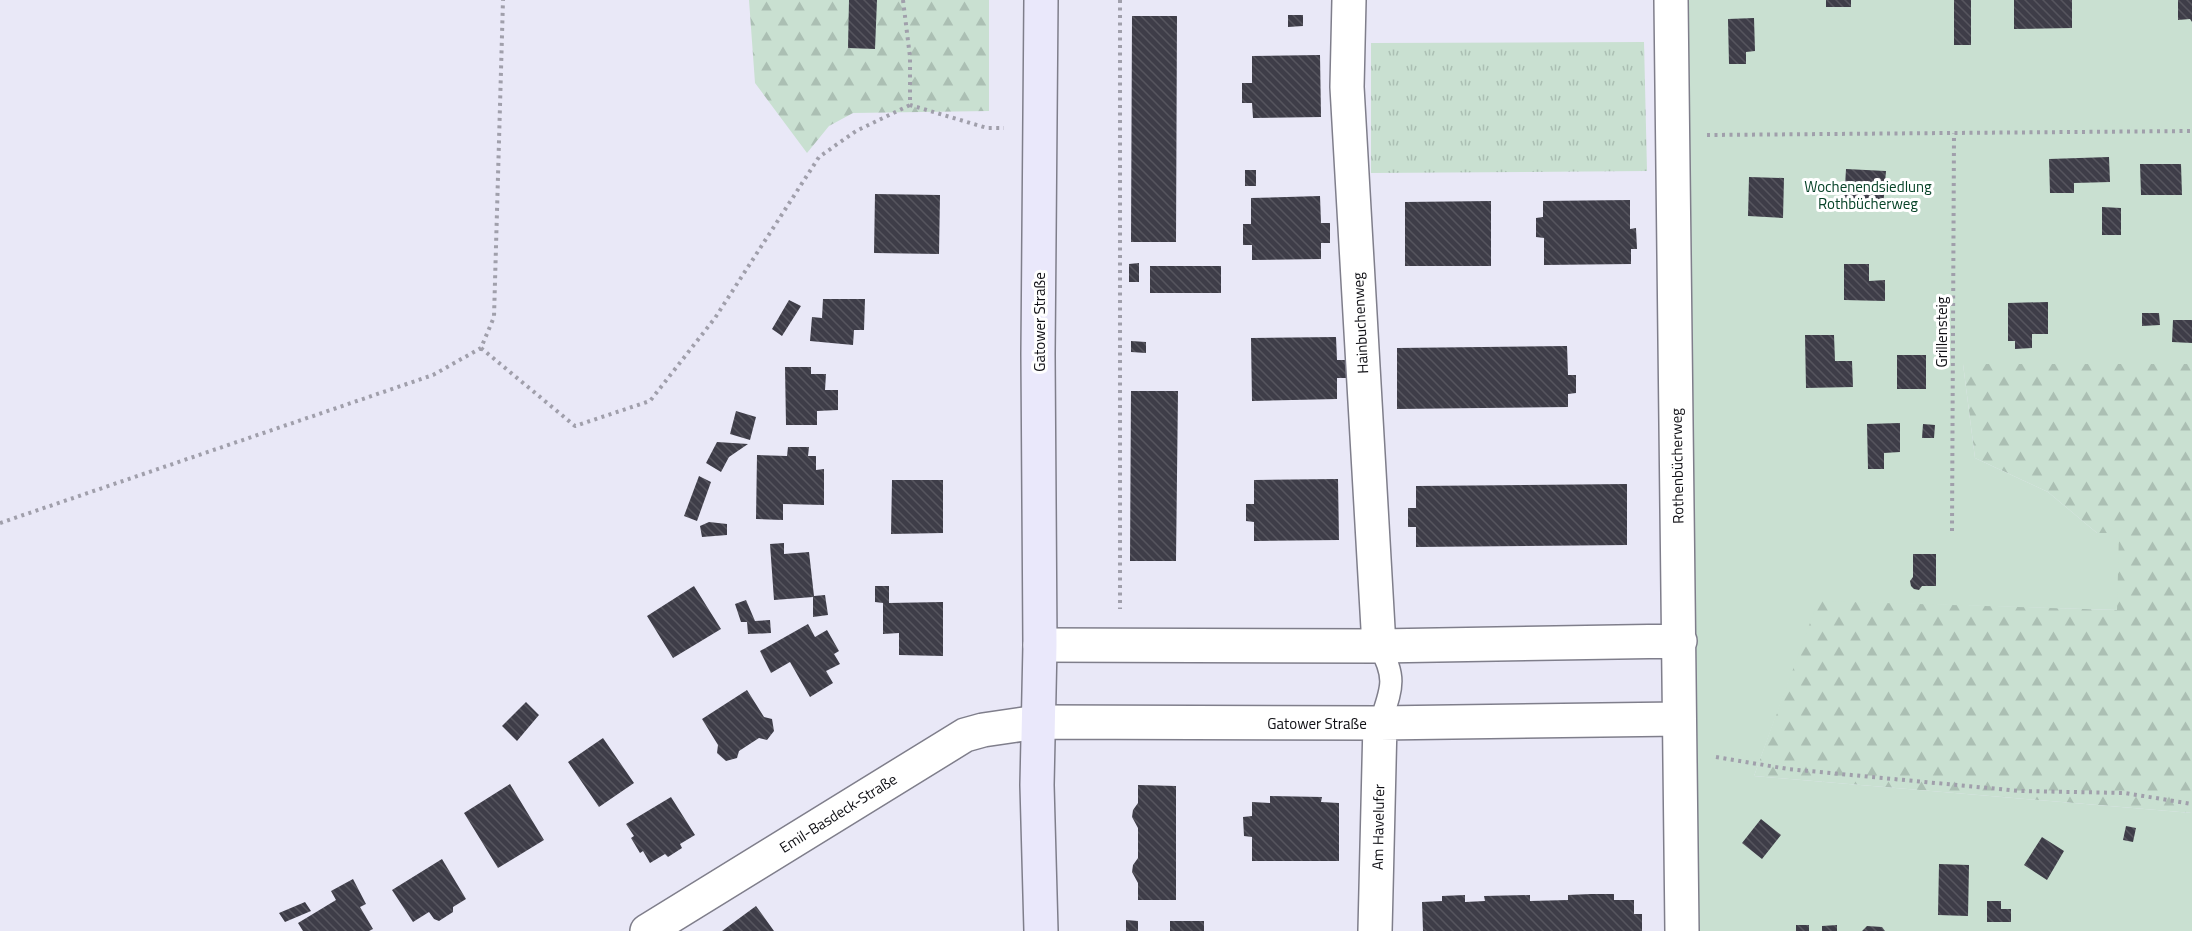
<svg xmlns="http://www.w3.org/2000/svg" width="2192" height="931" font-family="'Titillium Web',sans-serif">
	<defs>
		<pattern id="grass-tufts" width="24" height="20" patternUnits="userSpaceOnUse" patternTransform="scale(1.5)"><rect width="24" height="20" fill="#c9e0d1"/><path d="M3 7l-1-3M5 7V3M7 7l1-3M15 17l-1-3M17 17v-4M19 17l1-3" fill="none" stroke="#abbfb3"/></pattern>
		<pattern id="forest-firs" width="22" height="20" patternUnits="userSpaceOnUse" patternTransform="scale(1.5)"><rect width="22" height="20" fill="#c9e0d1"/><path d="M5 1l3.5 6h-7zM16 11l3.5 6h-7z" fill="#abbfb3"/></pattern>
		<pattern id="building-back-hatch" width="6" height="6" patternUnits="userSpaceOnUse" patternTransform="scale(1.5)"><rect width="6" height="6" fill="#3e3d48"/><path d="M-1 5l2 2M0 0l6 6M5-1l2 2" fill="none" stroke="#56555e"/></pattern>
	</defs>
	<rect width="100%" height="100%" fill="#e9e8f7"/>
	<path fill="url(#grass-tufts)" d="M 1644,42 L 1647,171 L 1371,173 L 1371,43 Z"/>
	<path fill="url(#forest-firs)" d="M 749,0 L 989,0 L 989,111 L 853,113 L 829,126 L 807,153 L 755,83 Z
		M 1963,364 L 2192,364 L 2192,813 L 1754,776 L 1817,600 L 2117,610 L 2097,533 L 2048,492 L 1975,458 Z"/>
	<path fill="#c9e0d1" d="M 1671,0 L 2192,0 L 2192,364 L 1963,364 L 1975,458 L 2048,492 L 2097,533 L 2119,533 L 2117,610 L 1818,601 L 1754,776 L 2192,813 L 2192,931 L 1682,931 Z"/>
	<path fill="url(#building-back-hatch)" d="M 849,0 L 877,0 L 875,49 L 848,48 Z
		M 1826,0 L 1851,0 L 1851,7 L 1826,7 Z
		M 1954,0 L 1971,0 L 1971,45 L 1954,45 Z
		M 2014,0 L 2072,0 L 2072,28 L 2014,29 Z
		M 2178,0 L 2192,0 L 2192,22 L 2190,19 L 2178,20 Z
		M 1288,15 L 1303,15 L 1303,26 L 1288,27 Z
		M 1132,16 L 1177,16 L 1176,242 L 1131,242 Z
		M 1754,18 L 1755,51 L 1746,52 L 1746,64 L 1729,64 L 1728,19 Z
		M 1320,55 L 1321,117 L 1253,118 L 1252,103 L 1242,103 L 1242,83 L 1252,83 L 1252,56 Z
		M 2109,157 L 2110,182 L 2074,183 L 2074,193 L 2050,193 L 2049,159 Z
		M 2140,164 L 2181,164 L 2182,195 L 2141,195 Z
		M 1846,169 L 1886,171 L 1883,207 L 1844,204 Z
		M 1245,170 L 1256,170 L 1256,186 L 1245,186 Z
		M 1749,177 L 1784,178 L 1783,218 L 1748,216 Z
		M 875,194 L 940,195 L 939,254 L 874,253 Z
		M 1320,196 L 1321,223 L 1330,223 L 1330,243 L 1321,243 L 1321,259 L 1252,260 L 1252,245 L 1243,245 L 1243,224 L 1251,224 L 1251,198 Z
		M 1630,200 L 1630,229 L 1636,228 L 1637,249 L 1631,249 L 1631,264 L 1544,265 L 1544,238 L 1536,237 L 1536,218 L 1543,217 L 1543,201 Z
		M 1491,201 L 1491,266 L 1405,266 L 1405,202 Z
		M 2102,207 L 2121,208 L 2121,235 L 2102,235 Z
		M 1139,263 L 1139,282 L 1129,282 L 1129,264 Z
		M 1844,264 L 1869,264 L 1869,281 L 1885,280 L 1885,301 L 1844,300 Z
		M 1150,266 L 1221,266 L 1221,293 L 1150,293 Z
		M 823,299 L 865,299 L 864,330 L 854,330 L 853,345 L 810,341 L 812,317 L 822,318 Z
		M 789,300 L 801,306 L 782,336 L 772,329 Z
		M 2048,302 L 2048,334 L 2032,334 L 2032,348 L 2015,349 L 2015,341 L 2008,341 L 2008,303 Z
		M 2142,313 L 2159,313 L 2160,325 L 2142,326 Z
		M 2173,320 L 2192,320 L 2192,343 L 2172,342 Z
		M 1805,335 L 1834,335 L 1835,361 L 1852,361 L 1853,387 L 1806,388 Z
		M 1336,337 L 1337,360 L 1346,360 L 1347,378 L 1337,378 L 1337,399 L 1252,401 L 1251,338 Z
		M 1131,341 L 1146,342 L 1146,353 L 1131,352 Z
		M 1567,346 L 1568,375 L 1576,375 L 1576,393 L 1568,394 L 1568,407 L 1397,409 L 1397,348 Z
		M 1897,355 L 1926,355 L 1926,389 L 1897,389 Z
		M 785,367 L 811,367 L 811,374 L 826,374 L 825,390 L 838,390 L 838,410 L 817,411 L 817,425 L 786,425 Z
		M 1131,391 L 1178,391 L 1176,561 L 1130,561 Z
		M 736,411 L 756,417 L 750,440 L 730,434 Z
		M 1900,423 L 1900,452 L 1884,453 L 1884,469 L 1868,469 L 1867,424 Z
		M 1923,424 L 1935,425 L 1934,438 L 1922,438 Z
		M 717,442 L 748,444 L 729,457 L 721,472 L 706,463 Z
		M 788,447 L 809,447 L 808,456 L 816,456 L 816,470 L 824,469 L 824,505 L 783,504 L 783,520 L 756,519 L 757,455 L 787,456 Z
		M 699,476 L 711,482 L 697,521 L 684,516 Z
		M 1338,479 L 1339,540 L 1254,541 L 1254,522 L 1246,521 L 1246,504 L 1254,504 L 1254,480 Z
		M 892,480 L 943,480 L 943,533 L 891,534 Z
		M 1627,484 L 1627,545 L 1416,547 L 1416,527 L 1408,527 L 1408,508 L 1416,508 L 1416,486 Z
		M 709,522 L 727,524 L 727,535 L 702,537 L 700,526 Z
		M 784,543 L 784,554 L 809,552 L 814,596 L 825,595 L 828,615 L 813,617 L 813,597 L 774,600 L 770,544 Z
		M 1913,554 L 1936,554 L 1936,586 L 1922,586 L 1919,590 L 1914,589 L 1911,586 L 1910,581 L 1913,577 Z
		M 694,586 L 721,629 L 673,658 L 647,616 Z
		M 875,586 L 889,586 L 889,603 L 943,602 L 943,656 L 899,655 L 899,633 L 883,634 L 883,603 L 875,602 Z
		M 746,600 L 755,621 L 770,620 L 771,633 L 748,634 L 747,622 L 741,622 L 735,604 Z
		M 808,624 L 815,637 L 827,630 L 839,651 L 834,654 L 840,664 L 826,671 L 833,683 L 810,697 L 790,662 L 771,673 L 760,651 Z
		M 747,690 L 764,717 L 772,719 L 774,731 L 767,740 L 759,738 L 739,751 L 737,758 L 726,761 L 717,753 L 718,745 L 702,719 Z
		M 526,702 L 539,715 L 517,741 L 502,726 Z
		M 603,738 L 634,783 L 599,807 L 568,762 Z
		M 510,784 L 544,840 L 498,868 L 464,813 Z
		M 1138,785 L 1176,786 L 1176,900 L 1138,900 L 1138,883 L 1132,872 L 1133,865 L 1138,858 L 1138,828 L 1132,817 L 1133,810 L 1138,803 Z
		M 1270,796 L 1322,797 L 1321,802 L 1339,803 L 1339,861 L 1252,861 L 1252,837 L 1244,836 L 1243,817 L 1252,816 L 1252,802 L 1270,803 Z
		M 671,797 L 695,835 L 680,844 L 682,848 L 668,857 L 665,854 L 650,863 L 643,851 L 640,853 L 631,838 L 634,836 L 626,824 Z
		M 1761,819 L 1781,835 L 1762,859 L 1742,843 Z
		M 2126,826 L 2136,828 L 2133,842 L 2123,840 Z
		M 2042,837 L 2064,851 L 2047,880 L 2024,865 Z
		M 442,859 L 466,899 L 453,907 L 453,912 L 439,921 L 434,919 L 429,912 L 413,922 L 392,890 Z
		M 1939,864 L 1969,865 L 1968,916 L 1938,915 Z
		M 353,879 L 366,904 L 360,907 L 373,929 L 369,931 L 303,931 L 298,923 L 336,900 L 331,891 Z
		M 1591,894 L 1614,894 L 1614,900 L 1634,900 L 1634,914 L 1642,914 L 1642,931 L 1423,931 L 1422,902 L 1442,901 L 1442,896 L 1465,895 L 1465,902 L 1485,901 L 1484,896 L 1530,895 L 1530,901 L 1568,900 L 1568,895 Z
		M 1987,901 L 2001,901 L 2001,909 L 2011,909 L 2011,922 L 1987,922 Z
		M 305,902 L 311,911 L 285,922 L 279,913 Z
		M 756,906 L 774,931 L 722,931 Z
		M 1126,920 L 1138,921 L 1138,931 L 1126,931 Z
		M 1170,921 L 1204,921 L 1204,931 L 1170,931 Z
		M 1796,925 L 1809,925 L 1809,931 L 1796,931 Z
		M 1837,925 L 1837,931 L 1822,931 L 1822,926 Z
		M 1867,926 L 1882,927 L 1885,931 L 1862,931 Z"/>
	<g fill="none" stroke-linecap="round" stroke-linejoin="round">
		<defs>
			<path id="lane" d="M 1379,646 C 1398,679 1391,690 1380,723"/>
			<path id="street" d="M 1349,0 L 1347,87 L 1379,646
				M 1671,0 L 1682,931
				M 1040,645 L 1379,646 L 1680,641
				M 647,931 L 965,735 L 983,730 L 1038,722 L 1380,723 L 1679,719
				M 1375,931 L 1380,723"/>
			<path id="secondary" d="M 1041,0 L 1038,354 L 1040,645 L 1037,785 L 1041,931"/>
		</defs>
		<use href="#lane" stroke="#7f7e8b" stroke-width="24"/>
		<use href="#street" stroke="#7f7e8b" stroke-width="36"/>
		<use href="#secondary" stroke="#7f7e8b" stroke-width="36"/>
		<path stroke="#a09fab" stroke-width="4" stroke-dasharray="3 4.5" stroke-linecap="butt" d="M 903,0 L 910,57 L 910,105 L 987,128 L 1004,128
			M 1120,0 L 1120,609
			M 1707,135 L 2192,131
			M 481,348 L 575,426 L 650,401 L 715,318 L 819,157 L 856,131 L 910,105
			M 0,523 L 433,375 L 481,348 L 494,317 L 503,0
			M 1952,531 L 1954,133
			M 1716,757 L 1788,769 L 2020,791 L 2125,793 L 2192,804"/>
		<use href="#lane" stroke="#fff" stroke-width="21"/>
		<use href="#street" stroke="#fff" stroke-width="33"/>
		<use href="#secondary" stroke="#eae8fb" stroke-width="33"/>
	</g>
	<g text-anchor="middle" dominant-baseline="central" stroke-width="6" stroke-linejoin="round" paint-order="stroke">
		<g font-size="15" fill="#074328" stroke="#fff">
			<text x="1868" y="186">Wochenendsiedlung<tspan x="1868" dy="17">Rothbücherweg</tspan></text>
		</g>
		<g font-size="15" fill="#0f0f14" stroke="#fff">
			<text transform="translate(1039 322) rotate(-90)">Gatower Straße</text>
			<text transform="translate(1360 323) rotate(-93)">Hainbuchenweg</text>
			<text transform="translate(1941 332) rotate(-90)">Grillensteig</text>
			<text transform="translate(1677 466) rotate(-91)">Rothenbücherweg</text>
			<text x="1317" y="723">Gatower Straße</text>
			<text transform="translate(838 813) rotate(-32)">Emil-Basdeck-Straße</text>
			<text transform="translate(1378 827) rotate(-89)">Am Havelufer</text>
		</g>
	</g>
</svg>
